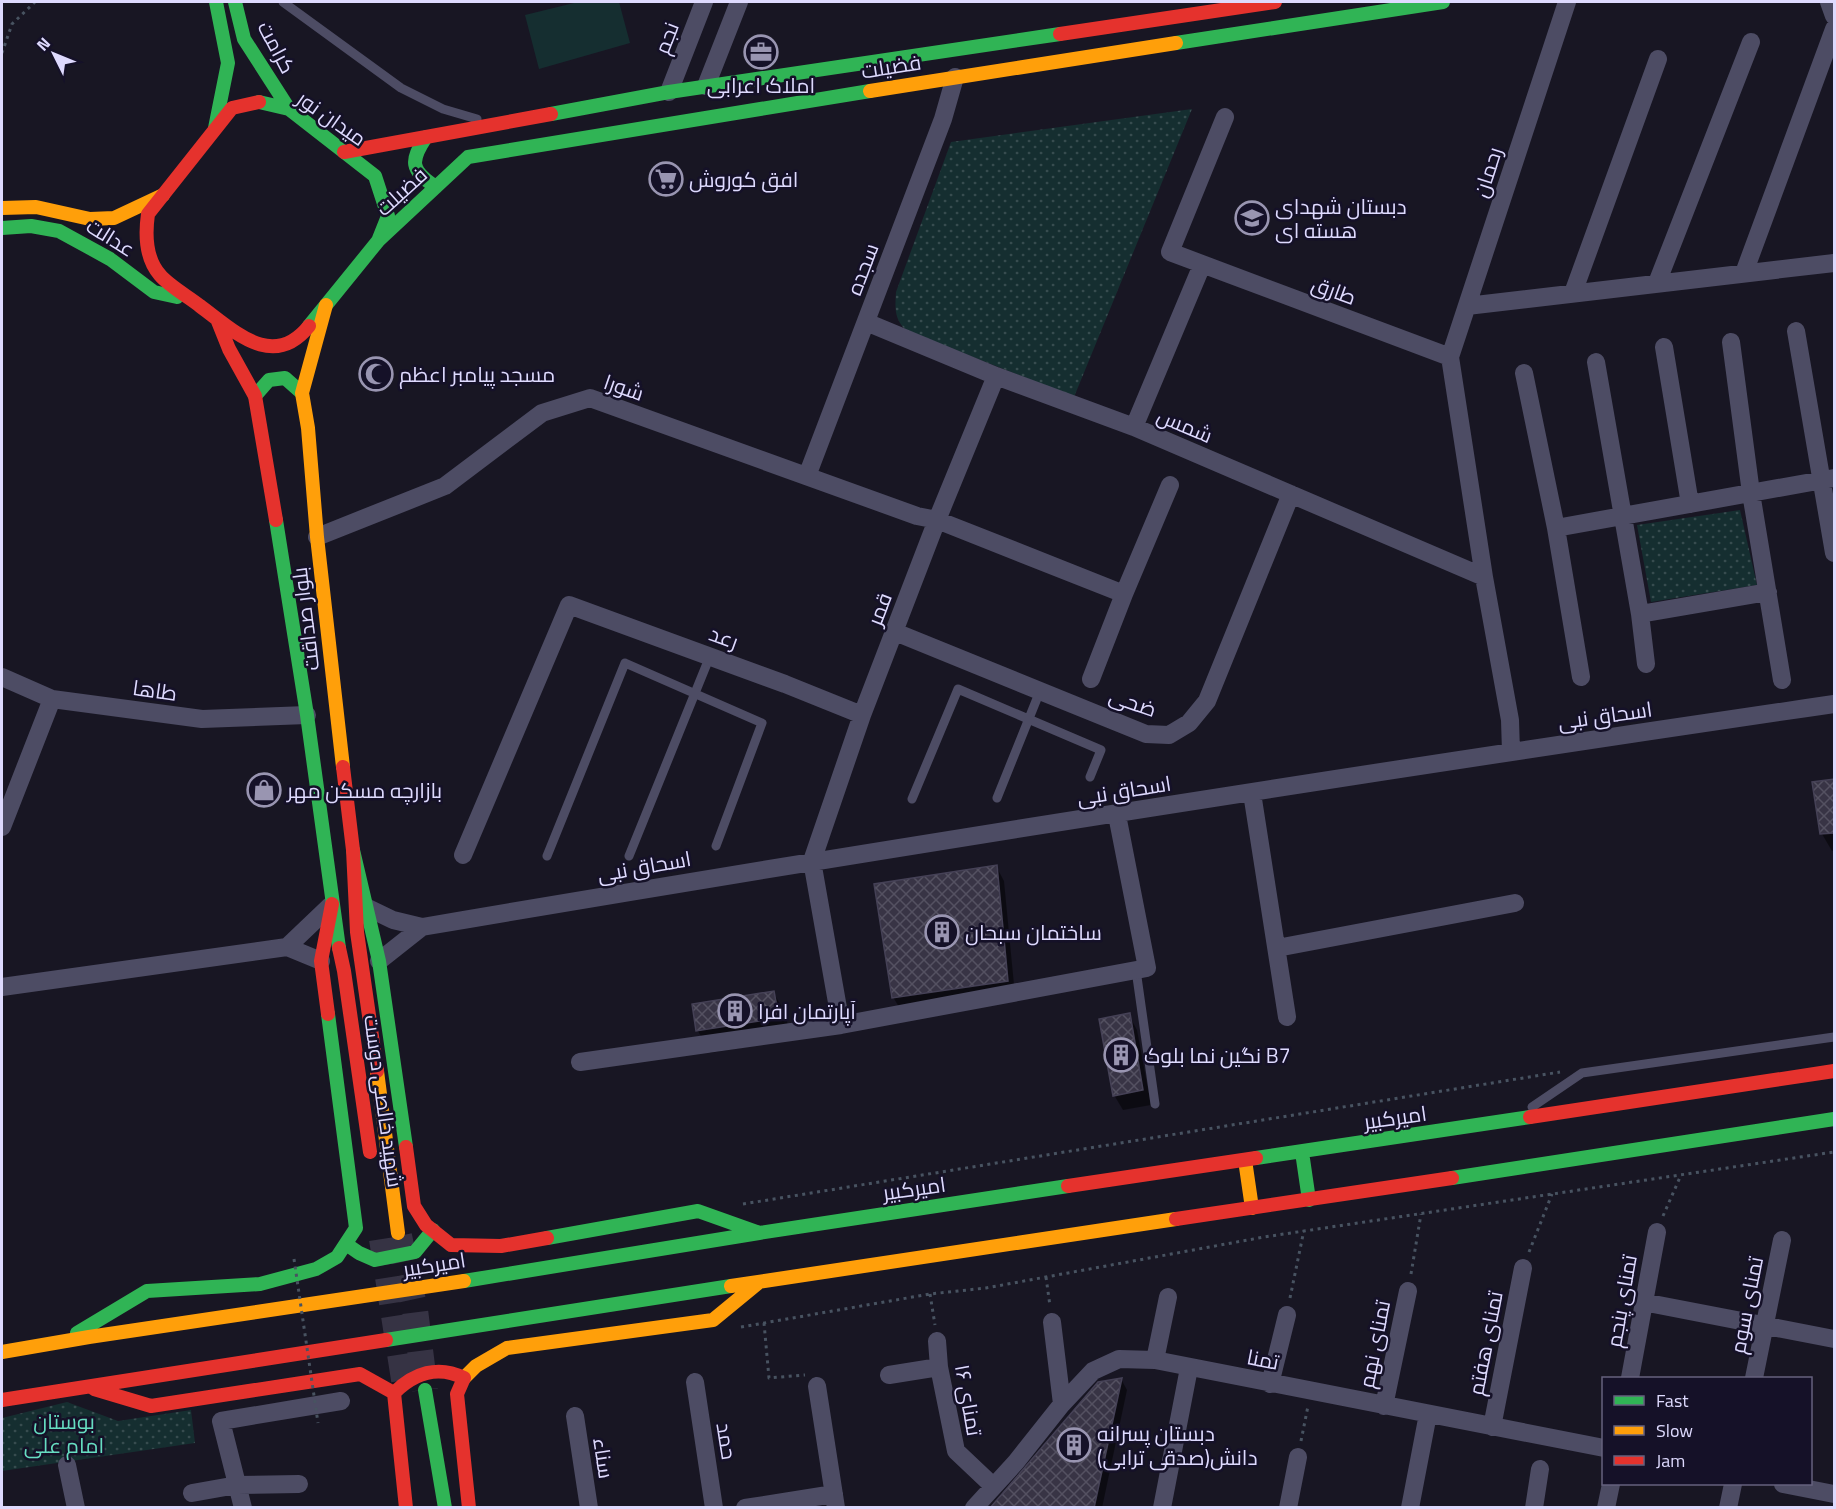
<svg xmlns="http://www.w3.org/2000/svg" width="1836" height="1509" font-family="'Titillium Web',Cairo,sans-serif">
	<defs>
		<pattern id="grass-dots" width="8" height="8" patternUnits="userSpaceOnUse" patternTransform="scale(1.5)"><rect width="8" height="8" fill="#152e30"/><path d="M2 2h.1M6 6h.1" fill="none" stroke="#374c4f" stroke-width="1.8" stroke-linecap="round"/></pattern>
		<pattern id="building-cross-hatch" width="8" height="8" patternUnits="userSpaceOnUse" patternTransform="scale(1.5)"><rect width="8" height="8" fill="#383445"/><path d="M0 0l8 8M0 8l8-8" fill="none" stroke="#545161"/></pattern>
	</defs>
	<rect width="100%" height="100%" fill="#181623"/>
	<path fill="url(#grass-dots)" d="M 1192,109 L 1074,397 L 907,331 C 894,320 895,308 896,292 L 951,142 Z
		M 1740,510 L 1757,585 L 1651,602 L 1637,525 Z
		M 67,1402 L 118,1421 L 191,1410 L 195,1443 L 2,1471 L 2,1418 Z"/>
	<path fill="#152e30" d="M 578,2 L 619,2 L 630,43 L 539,69 L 525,15 Z"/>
	<path fill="#0007" d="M 1834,781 L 1834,850 L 1832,851 L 1822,834 L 1813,783 Z
		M 996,866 L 1004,881 L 1015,995 L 902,1012 L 893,997 Z
		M 773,992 L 786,1014 L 790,1040 L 710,1053 L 698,1031 L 694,1005 Z
		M 1129,1015 L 1137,1030 L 1151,1105 L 1123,1110 L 1114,1095 Z
		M 1121,1379 L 1127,1390 L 1102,1508 L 992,1508 Z"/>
	<path fill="url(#building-cross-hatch)" stroke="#454156" stroke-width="1.5" d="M 1834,779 L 1834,833 L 1820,834 L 1812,782 Z
		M 997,865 L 1008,981 L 892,998 L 874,884 Z
		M 774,991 L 779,1018 L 696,1031 L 692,1004 Z
		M 1130,1013 L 1143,1090 L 1113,1096 L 1099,1019 Z
		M 1122,1378 L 1094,1508 L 990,1508 L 1098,1382 Z"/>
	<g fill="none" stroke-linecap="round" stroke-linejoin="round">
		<path stroke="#363344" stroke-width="26" stroke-dasharray="26 13" stroke-linecap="butt" d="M 399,1236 L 415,1310 L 425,1390
			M 382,1239 L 406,1392"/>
		<path stroke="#485361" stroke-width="3" stroke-dasharray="3 4.5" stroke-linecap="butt" d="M 2,53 L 12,24 L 35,2
			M 743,1204 L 1560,1072
			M 1663,1216 L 1681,1175
			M 1529,1252 L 1552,1194
			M 1411,1274 L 1421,1214
			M 1046,1277 L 1050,1306
			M 930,1294 L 935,1325
			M 1290,1298 L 1304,1230
			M 764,1323 L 769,1378 L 805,1375
			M 741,1327 L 930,1294 L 986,1288 L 1264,1237 L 1834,1152
			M 1301,1441 L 1308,1406"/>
		<path stroke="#4d4c64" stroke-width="9" d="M 283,2 L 401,88 L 443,109 L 477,119
			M 997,798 L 1040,691
			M 912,799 L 958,689 L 1101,750 L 1090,777
			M 547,856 L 625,663 L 762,723 L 716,846
			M 629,856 L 710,656
			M 1136,970 L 1155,1104
			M 1532,1107 L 1582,1073 L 1834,1037"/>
		<path stroke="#4d4c64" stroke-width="18" d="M 1829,2 L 1834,16
			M 706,86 L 739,2
			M 669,92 L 704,2
			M 1225,117 L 1170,252 L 1450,357
			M 1744,273 L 1834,29
			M 1657,283 L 1751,42
			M 1573,293 L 1658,59
			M 1467,306 L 1834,263
			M 866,322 L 996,376 L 1134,427 L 1484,577
			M 1796,331 L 1834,553
			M 1731,342 L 1751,493 L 1782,680
			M 1664,347 L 1690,504
			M 1596,362 L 1640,614 L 1646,664
			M 1524,373 L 1556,528 L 1581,677
			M 1134,427 L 1202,265
			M 807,476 L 943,119 L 955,77
			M 1556,528 L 1834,478
			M 317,537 L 445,486 L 542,413 L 590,398 L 917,516 L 937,520 L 1124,594
			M 1640,614 L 1768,592
			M 895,632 L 1146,734 L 1169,735 L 1189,723 L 1207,701 L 1291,494
			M 2,677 L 52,699 L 202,719 L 307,715
			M 1091,679 L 1124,594 L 1170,485
			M 1511,752 L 1510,720 L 1484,577 L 1450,357 L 1567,2
			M 1252,793 L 1287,1017
			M 2,827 L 52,699
			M 463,855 L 569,605 L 785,684 L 862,715
			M 366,907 L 393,920 L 422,927 L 379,961
			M 422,927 C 892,847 1363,773 1834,704
			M 1277,948 L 1515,903
			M 321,961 L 287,947 L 330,906
			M 2,987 L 287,947
			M 841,1025 L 812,861 L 862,715 L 937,520 L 996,376
			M 580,1062 L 841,1025 L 1147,968 L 1117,815
			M 1643,1302 L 1834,1339
			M 1052,1322 L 1062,1404
			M 937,1341 L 939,1367 L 956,1451 L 993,1486
			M 1155,1360 L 1168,1297
			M 889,1375 L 939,1367
			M 1630,1378 L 1657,1232
			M 1754,1378 L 1782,1240
			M 695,1382 L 714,1508
			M 1270,1384 L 1287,1315
			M 817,1386 L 836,1508
			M 1384,1406 L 1408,1291
			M 575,1416 L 589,1508
			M 1492,1427 L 1523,1268
			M 67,1465 L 76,1508
			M 1783,1484 L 1834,1494
			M 192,1493 L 237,1485 L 299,1484
			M 243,1508 L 221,1421 L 341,1401
			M 745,1508 L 834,1494
			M 974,1508 L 1016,1462 L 1062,1404 L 1093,1371 L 1119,1359 L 1155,1360 L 1604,1448
			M 1162,1508 L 1189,1368
			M 1288,1508 L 1298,1457
			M 1410,1508 L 1428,1414
			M 1534,1508 L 1540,1469
			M 1606,1508 L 1611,1484
			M 1728,1508 L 1733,1484"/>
		<path stroke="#30b455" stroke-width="14" d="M 235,2 L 244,39 L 289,109
			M 1176,43 L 1443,2
			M 259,102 L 289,109 L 375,176 L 388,216 L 378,241 L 309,326
			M 551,114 L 669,92 L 1060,34
			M 215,128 L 228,63 L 216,2
			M 426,137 C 410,161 410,170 436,187
			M 2,228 L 31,226 L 59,231 L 110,259 L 154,292 L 177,297
			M 378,241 L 468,157 L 870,91
			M 255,396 L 269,380 L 285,378 L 302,393
			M 276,520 L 307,715 L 339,948
			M 353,850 L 379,961 L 406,1147
			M 1302,1152 L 1309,1200
			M 1256,1158 L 1530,1117
			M 1452,1178 L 1834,1119
			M 547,1238 L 698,1211 L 757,1232
			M 346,1244 L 359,1253 L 375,1260 L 415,1252 L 433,1230
			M 464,1281 L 759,1233 L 1068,1186
			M 77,1333 L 147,1291 L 260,1284 L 316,1269 L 337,1257 L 356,1228 L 328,1014
			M 386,1340 L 731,1286
			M 425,1390 L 445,1508"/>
		<path stroke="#ff9f0a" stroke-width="14" d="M 870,91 L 1176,43
			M 2,208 L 36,207 L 90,219 L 114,218 L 163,195
			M 326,305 L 302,393 L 308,428 L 317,537 L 343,767
			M 377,1071 L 398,1233
			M 1245,1160 L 1252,1208
			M 731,1286 L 1176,1219
			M 2,1352 L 89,1337 L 464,1281
			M 464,1378 L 476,1366 L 507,1348 L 713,1320 L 758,1283"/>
		<path stroke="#e5322d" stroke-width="14" d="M 1060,34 L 1275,2
			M 259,102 L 232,108 L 148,214 C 145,235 145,258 160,275 C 169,286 189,297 200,306 C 234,331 273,371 309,326
			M 344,152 L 551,114
			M 217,319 L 229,349 L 255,396 L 276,520
			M 343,767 L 353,850 L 357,932 L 377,1071
			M 339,948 L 344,971 L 370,1152
			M 328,1014 L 321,961 L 332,904
			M 1530,1117 L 1834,1071
			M 406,1147 L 414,1206 L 426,1225 L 451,1245 L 501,1246 L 547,1238
			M 1068,1186 L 1256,1158
			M 1176,1219 L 1452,1178
			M 94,1389 L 151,1406 L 360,1374 L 394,1393
			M 2,1400 L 386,1340
			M 406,1508 L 394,1393 C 414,1373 438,1365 464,1378 L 457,1394 L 469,1508"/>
		<path stroke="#485361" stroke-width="3" stroke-dasharray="3 4.5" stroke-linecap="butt" d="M 294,1259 L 318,1423"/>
	</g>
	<defs>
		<symbol id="office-ring" viewBox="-11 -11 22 22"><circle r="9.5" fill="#151128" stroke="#9995b1" stroke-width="1.5"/><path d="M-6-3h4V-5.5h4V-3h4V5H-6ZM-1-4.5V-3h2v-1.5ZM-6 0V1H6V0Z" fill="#9995b1"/></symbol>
		<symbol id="supermarket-ring" viewBox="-11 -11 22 22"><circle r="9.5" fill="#151128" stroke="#9995b1" stroke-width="1.5"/><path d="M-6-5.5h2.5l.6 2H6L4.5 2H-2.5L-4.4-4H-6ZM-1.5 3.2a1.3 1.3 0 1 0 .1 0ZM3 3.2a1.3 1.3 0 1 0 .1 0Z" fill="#9995b1"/></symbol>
		<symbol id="school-ring" viewBox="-11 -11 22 22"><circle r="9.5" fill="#151128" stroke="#9995b1" stroke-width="1.5"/><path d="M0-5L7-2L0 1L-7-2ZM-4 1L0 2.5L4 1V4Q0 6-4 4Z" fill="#9995b1"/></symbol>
		<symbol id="mosque-ring" viewBox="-11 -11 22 22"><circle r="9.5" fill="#151128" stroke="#9995b1" stroke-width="1.5"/><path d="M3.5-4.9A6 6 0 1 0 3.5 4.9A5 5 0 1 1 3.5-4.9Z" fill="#9995b1"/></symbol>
		<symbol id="shop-ring" viewBox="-11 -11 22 22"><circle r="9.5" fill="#151128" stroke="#9995b1" stroke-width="1.5"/><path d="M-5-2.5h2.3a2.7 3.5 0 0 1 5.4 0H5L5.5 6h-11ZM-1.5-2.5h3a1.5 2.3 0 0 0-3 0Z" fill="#9995b1"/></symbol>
		<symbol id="building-ring" viewBox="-11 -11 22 22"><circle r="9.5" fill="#151128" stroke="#9995b1" stroke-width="1.5"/><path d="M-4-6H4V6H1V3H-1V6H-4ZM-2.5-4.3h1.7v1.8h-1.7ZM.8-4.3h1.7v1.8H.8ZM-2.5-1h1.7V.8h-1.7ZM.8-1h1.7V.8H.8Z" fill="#9995b1"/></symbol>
	</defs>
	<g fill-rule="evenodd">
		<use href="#office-ring" x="742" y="33" width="38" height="38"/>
		<use href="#supermarket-ring" x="647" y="160" width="38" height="38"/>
		<use href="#school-ring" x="1233" y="199" width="38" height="38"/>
		<use href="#mosque-ring" x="357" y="355" width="38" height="38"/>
		<use href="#shop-ring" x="245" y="771" width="38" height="38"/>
		<use href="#building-ring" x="923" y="913" width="38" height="38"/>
		<use href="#building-ring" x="716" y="992" width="38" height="38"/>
		<use href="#building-ring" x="1102" y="1036" width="38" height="38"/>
		<use href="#building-ring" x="1055" y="1426" width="38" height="38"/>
	</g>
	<g text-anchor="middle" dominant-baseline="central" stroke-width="5" stroke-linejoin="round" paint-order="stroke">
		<g font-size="21" fill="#dedafe" stroke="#151128">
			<text transform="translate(666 38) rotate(-69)">نجم</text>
			<text transform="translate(277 47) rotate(62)">کرامت</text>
			<text transform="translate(891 66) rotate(-9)">فضیلت</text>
			<text transform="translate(332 118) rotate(35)">میدان نور</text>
			<text transform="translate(1487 172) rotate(-72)">رحمان</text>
			<text transform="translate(401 191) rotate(-42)">فضیلت</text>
			<text transform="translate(111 237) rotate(32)">عدالت</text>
			<text transform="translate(862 269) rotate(-69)">سجده</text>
			<text transform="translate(1334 290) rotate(20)">طارق</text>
			<text transform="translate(624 387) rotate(19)">شورا</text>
			<text transform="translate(1185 425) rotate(23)">شمس</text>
			<text transform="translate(879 609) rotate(-69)">قمر</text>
			<text transform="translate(305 619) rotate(-97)">بلوار صداقت</text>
			<text transform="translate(724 637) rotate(20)">رعد</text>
			<text transform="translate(155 690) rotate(8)">طاها</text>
			<text transform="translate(1133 702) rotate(19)">ضحی</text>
			<text transform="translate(1605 715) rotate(-8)">اسحاق نبی</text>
			<text transform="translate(1124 790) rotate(-9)">اسحاق نبی</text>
			<text transform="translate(644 866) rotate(-10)">اسحاق نبی</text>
			<text transform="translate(384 1101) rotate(82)">شهید خالصی دوست</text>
			<text transform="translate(1395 1117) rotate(-8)">امیرکبیر</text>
			<text transform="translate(914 1188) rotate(-8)">امیرکبیر</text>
			<text transform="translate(434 1264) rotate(-9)">امیرکبیر</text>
			<text transform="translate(1621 1301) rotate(-80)">تمنای پنجم</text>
			<text transform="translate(1746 1305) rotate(-79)">تمنای سوم</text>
			<text transform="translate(1485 1343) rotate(-79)">تمنای هفتم</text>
			<text transform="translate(1374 1344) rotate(-79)">تمنای نهم</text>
			<text transform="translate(1263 1359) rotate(11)">تمنا</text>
			<text transform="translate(969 1400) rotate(80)">تمنای ۱۶</text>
			<text transform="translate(727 1441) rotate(81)">حمد</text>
			<text transform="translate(604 1458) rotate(81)">سناء</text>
		</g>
		<g font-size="21" fill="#dedafe" stroke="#151128" text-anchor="start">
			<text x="761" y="85" text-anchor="middle">املاک اعرابی</text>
			<text x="689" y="179">افق کوروش</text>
			<text x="1275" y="206">دبستان شهدای<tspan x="1275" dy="24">هسته ای</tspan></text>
			<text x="399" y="374">مسجد پیامبر اعظم</text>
			<text x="287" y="790">بازارچه مسکن مهر</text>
			<text x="965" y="932">ساختمان سبحان</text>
			<text x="758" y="1011">آپارتمان افرا</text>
			<text x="1144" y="1055">نگین نما بلوک B7</text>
			<text x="1097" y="1433">دبستان پسرانه<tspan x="1097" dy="24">دانش(صدقی ترابی)</tspan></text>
		</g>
		<g font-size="21" fill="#66ddc1" stroke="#151128">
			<text x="64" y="1421">بوستان<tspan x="64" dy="24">امام علی</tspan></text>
		</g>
	</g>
	<rect width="1836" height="1509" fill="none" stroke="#dedafe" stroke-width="6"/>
	<rect x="1602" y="1377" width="210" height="108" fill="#151128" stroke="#65617e" stroke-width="1.5"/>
	<rect x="1614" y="1396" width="30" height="9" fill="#30b455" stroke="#65617e" stroke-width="1.5"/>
	<text x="1656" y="1407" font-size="18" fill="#dedafe">Fast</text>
	<rect x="1614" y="1426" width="30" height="9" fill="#ff9f0a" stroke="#65617e" stroke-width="1.5"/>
	<text x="1656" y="1437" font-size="18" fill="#dedafe">Slow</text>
	<rect x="1614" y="1456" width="30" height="9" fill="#e5322d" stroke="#65617e" stroke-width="1.5"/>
	<text x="1656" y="1467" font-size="18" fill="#dedafe">Jam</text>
	<g transform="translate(54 54) rotate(313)" stroke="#151128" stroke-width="4.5" paint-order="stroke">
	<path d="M0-4.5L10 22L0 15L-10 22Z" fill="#dedafe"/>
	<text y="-9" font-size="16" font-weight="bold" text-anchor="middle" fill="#dedafe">N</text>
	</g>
</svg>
